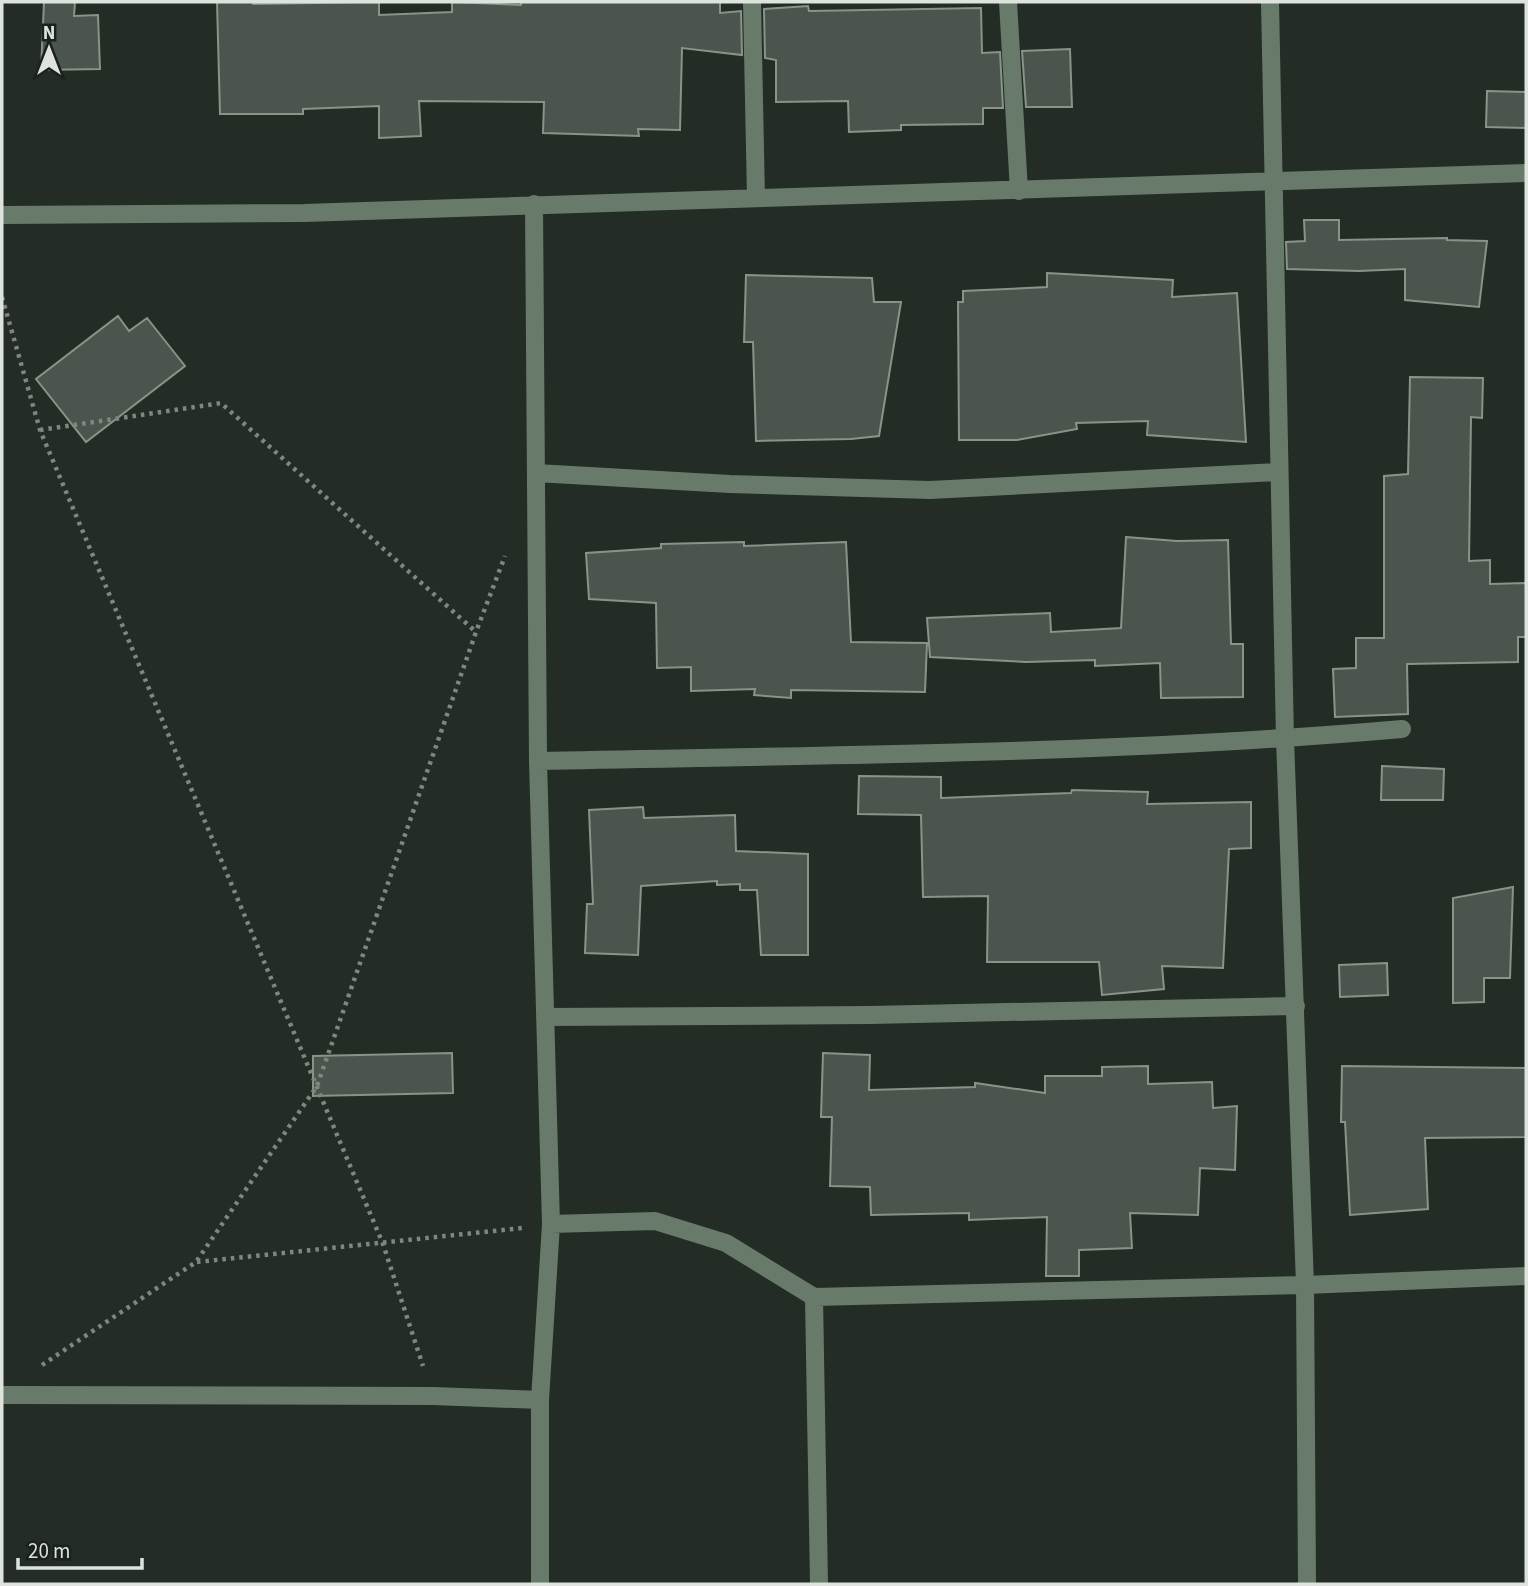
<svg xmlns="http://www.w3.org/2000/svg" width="1528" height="1586" font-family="'Source Sans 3',sans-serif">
	<rect width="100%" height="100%" fill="#232c25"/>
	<path fill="#4c554d" stroke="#89938a" stroke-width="2" d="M 44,2 L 75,2 L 74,16 L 98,15 L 100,69 L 41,70 Z
		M 217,2 L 252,2 L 253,4 L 379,2 L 379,15 L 452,12 L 452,2 L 521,5 L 521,2 L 720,2 L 720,13 L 741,11 L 742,55 L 682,48 L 680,130 L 638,129 L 639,136 L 543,133 L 544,102 L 419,101 L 421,136 L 379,138 L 379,106 L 303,109 L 303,114 L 220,114 Z
		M 808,6 L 809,11 L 981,8 L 982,53 L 1000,52 L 1003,108 L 983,108 L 983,124 L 901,125 L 901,130 L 849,132 L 848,101 L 776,102 L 776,60 L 765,58 L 764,9 Z
		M 1070,49 L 1072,107 L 1026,107 L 1022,51 Z
		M 1487,91 L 1526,92 L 1526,128 L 1486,127 Z
		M 1304,220 L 1339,220 L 1339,240 L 1447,238 L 1447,240 L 1487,241 L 1479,307 L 1405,300 L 1405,269 L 1359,271 L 1287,269 L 1286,242 L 1305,241 Z
		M 1047,273 L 1173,280 L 1172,297 L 1237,293 L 1246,442 L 1147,435 L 1148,421 L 1076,423 L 1077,429 L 1017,440 L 959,440 L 958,302 L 963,302 L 963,291 L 1047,287 Z
		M 746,275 L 872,278 L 874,302 L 901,302 L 879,436 L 851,439 L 756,441 L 753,342 L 744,342 Z
		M 118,316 L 129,331 L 147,318 L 185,366 L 86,442 L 36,379 Z
		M 1410,377 L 1483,378 L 1482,418 L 1471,417 L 1469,561 L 1490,560 L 1490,584 L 1526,583 L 1526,637 L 1518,637 L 1518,662 L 1407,664 L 1408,714 L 1335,717 L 1333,669 L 1356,668 L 1356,638 L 1384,638 L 1384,476 L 1408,474 Z
		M 1126,537 L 1177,541 L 1228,540 L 1231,644 L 1243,644 L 1243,697 L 1161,698 L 1160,663 L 1095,666 L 1095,660 L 1026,662 L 930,657 L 927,618 L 1050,613 L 1051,632 L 1121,628 Z
		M 744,542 L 744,546 L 846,542 L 851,642 L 927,643 L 925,692 L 791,690 L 791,698 L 754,695 L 755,689 L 691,691 L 691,667 L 657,668 L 656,603 L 589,599 L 586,553 L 661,548 L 661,544 Z
		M 1382,766 L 1444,769 L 1443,800 L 1381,800 Z
		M 859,776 L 941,777 L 941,798 L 1071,793 L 1072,790 L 1148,792 L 1147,804 L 1251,802 L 1251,848 L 1229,849 L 1223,968 L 1162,966 L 1164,989 L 1102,995 L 1099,962 L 987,962 L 988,896 L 923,897 L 921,815 L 858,814 Z
		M 643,807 L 644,818 L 735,815 L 736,851 L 808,854 L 808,955 L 761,955 L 757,890 L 740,890 L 740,884 L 717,885 L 717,881 L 641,886 L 638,955 L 585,953 L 587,904 L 593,904 L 589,810 Z
		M 1513,887 L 1510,978 L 1484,978 L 1484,1002 L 1453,1003 L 1453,898 Z
		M 1387,963 L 1388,995 L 1340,997 L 1339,965 Z
		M 452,1053 L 453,1093 L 313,1096 L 313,1056 Z
		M 823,1053 L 870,1055 L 869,1090 L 975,1087 L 975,1083 L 1045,1093 L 1045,1076 L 1102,1076 L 1102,1067 L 1148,1066 L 1148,1084 L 1212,1082 L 1213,1108 L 1237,1106 L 1235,1170 L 1200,1168 L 1198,1215 L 1130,1213 L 1132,1248 L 1079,1250 L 1079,1276 L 1046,1276 L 1047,1217 L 969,1220 L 969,1213 L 871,1215 L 870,1187 L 830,1186 L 832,1117 L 821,1117 Z
		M 1342,1066 L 1526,1068 L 1526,1137 L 1425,1138 L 1428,1209 L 1350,1215 L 1345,1122 L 1341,1122 Z"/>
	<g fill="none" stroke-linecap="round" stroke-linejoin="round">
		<path stroke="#808781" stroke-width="4.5" stroke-dasharray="3.5 5" stroke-linecap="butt" d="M 2,297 L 40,430 L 383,1244 L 423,1366
			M 40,430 L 221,403 L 476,632
			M 197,1262 L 522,1228
			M 42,1365 L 196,1262 L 317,1086 L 476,632 L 505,556"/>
		<path stroke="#687b6b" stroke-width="18" d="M 752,2 L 756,198
			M 1008,2 L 1019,191
			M 1270,2 L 1285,739 L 1305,1285 L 1307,1584
			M 534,204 L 538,761 L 551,1224 L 540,1400 L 540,1584
			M 2,215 L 304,213 L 1526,173
			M 536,473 L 730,484 L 930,490 L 1279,472
			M 538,761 C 826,755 1115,754 1402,729
			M 545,1017 L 870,1015 L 1296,1006
			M 551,1224 L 655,1221 L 726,1243 L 814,1297 L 1305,1285 L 1526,1276
			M 814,1297 L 819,1584
			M 2,1395 L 433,1396 L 540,1400"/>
	</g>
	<rect width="1528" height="1586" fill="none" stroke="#dee3de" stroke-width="7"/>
	<g transform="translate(49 49)" stroke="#1a221b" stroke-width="5" paint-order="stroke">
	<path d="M0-5L12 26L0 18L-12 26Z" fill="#dee3de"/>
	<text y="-10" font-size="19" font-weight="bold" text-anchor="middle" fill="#dee3de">N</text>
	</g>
	<path d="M18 1558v10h124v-10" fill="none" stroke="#dee3de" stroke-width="3.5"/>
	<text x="28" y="1558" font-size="21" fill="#dee3de" stroke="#1a221b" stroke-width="5" paint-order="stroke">20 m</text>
</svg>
